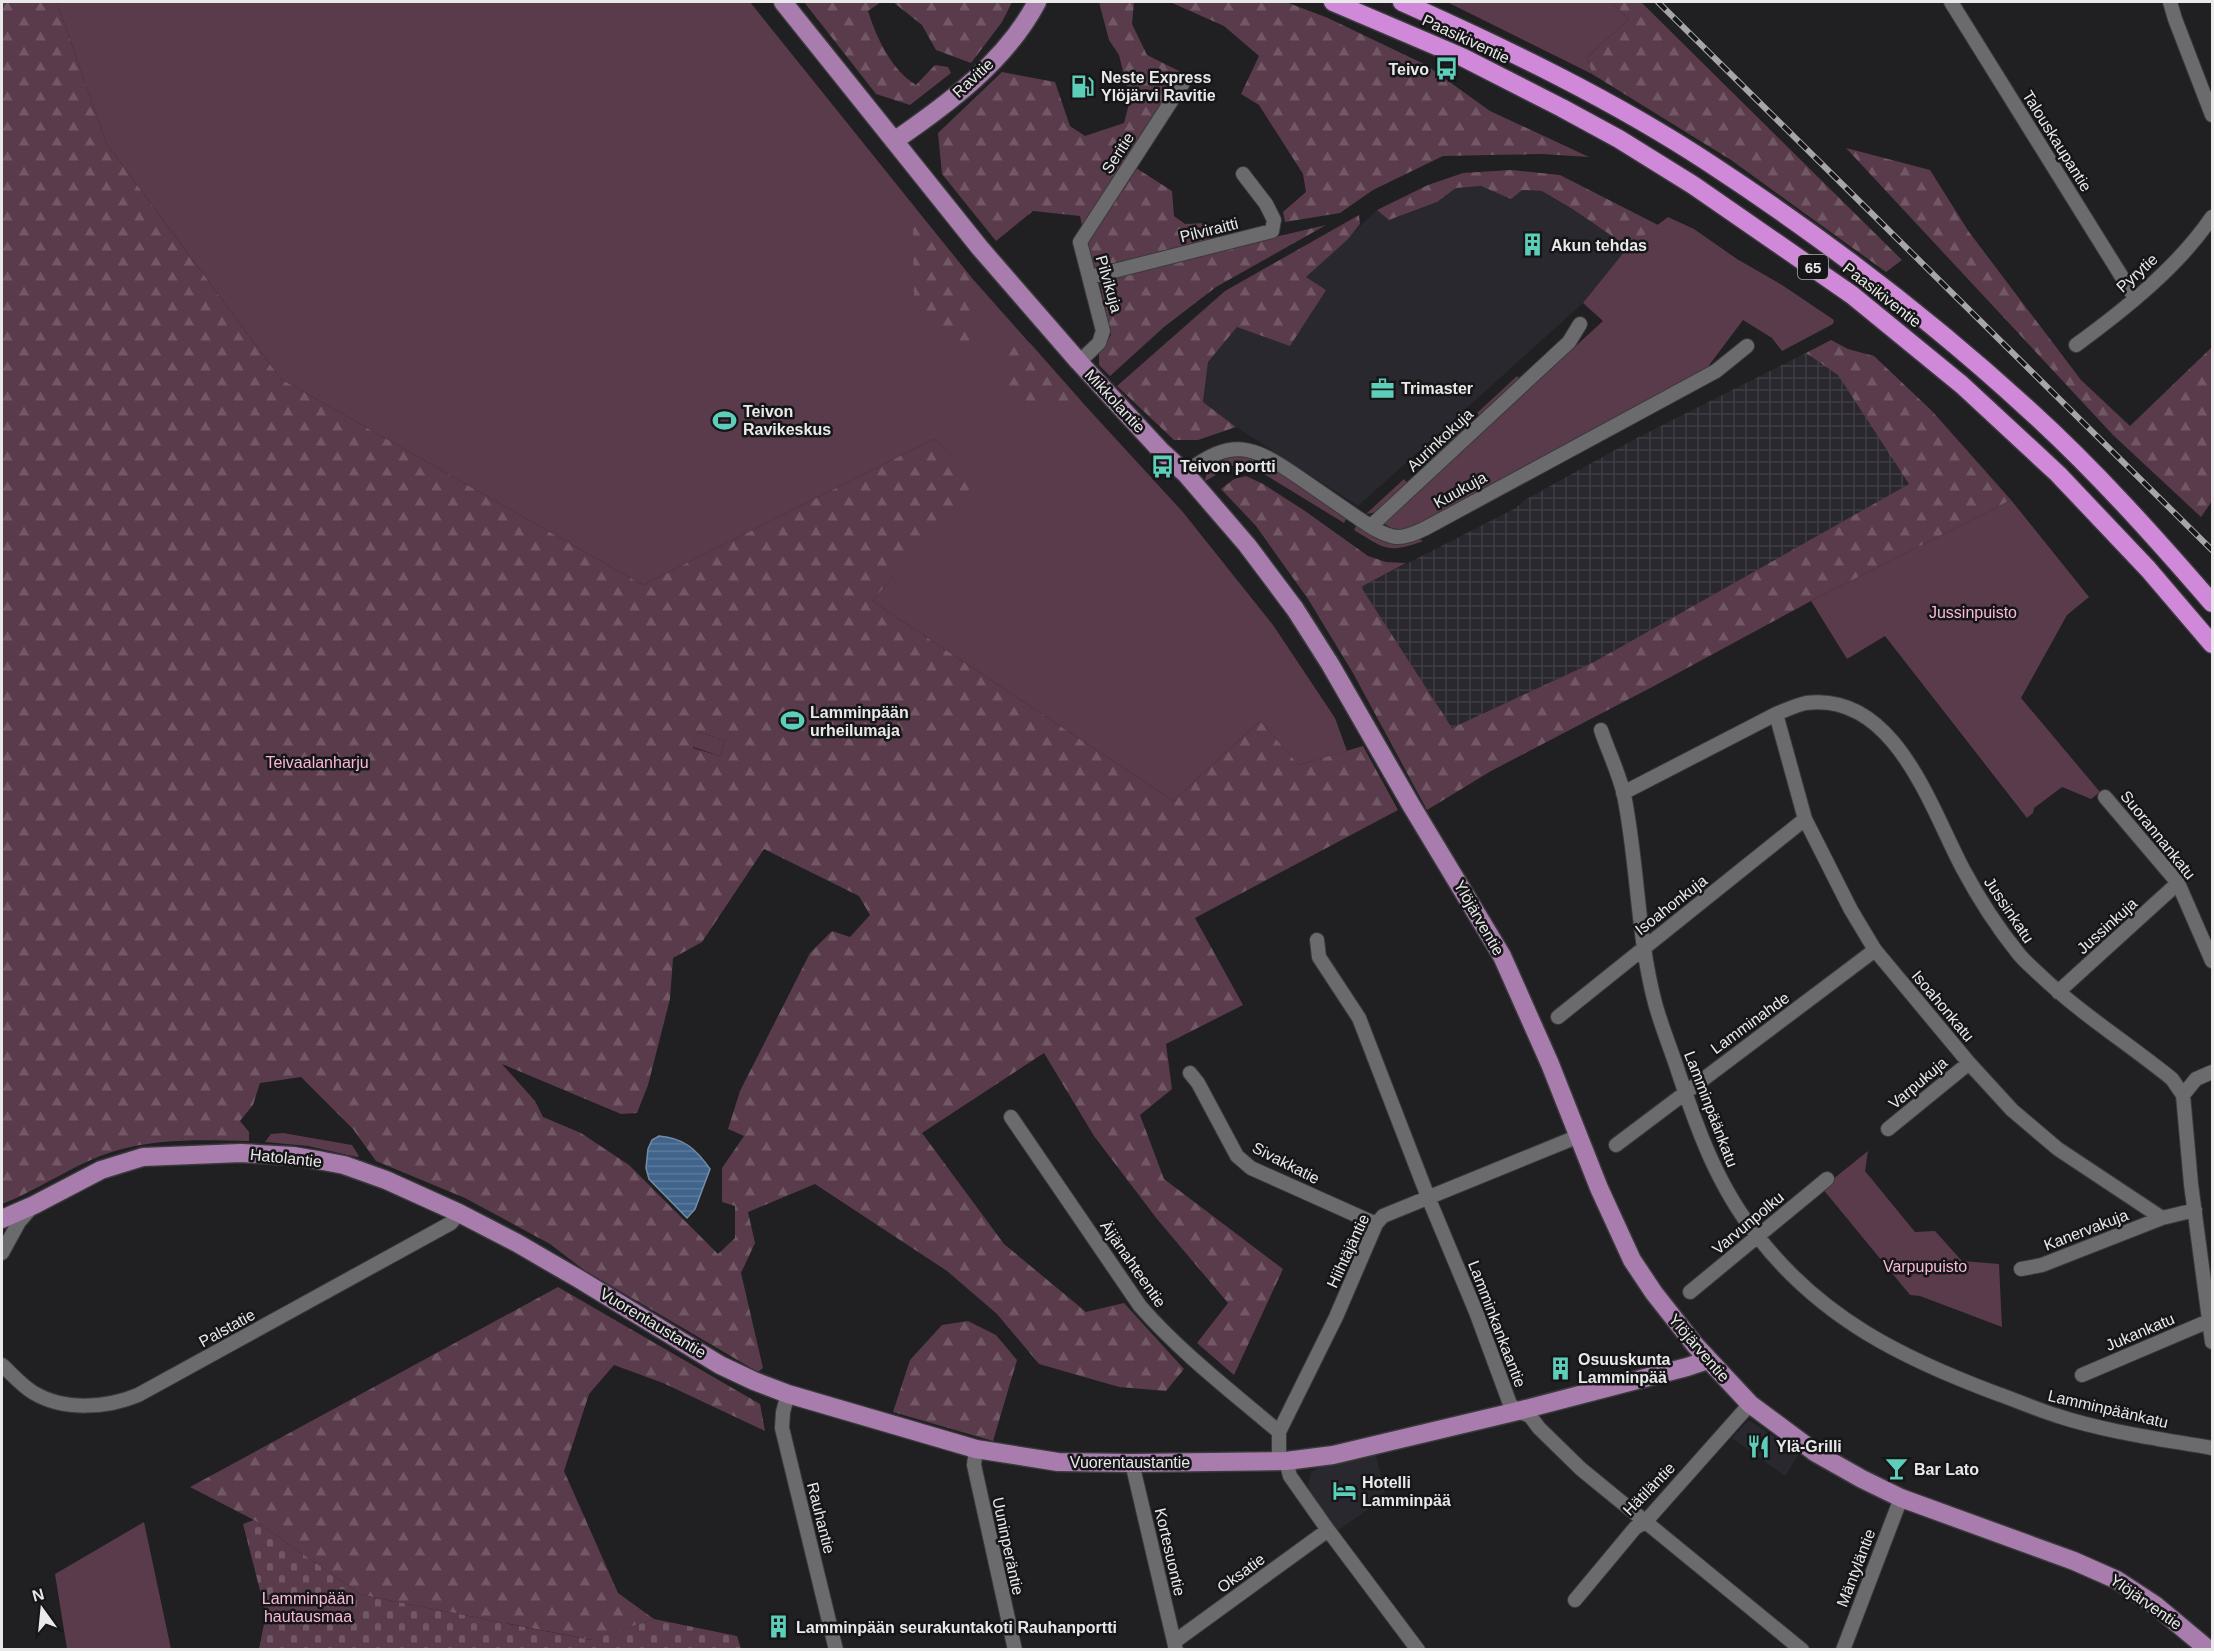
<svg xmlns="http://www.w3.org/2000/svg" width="2214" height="1651" font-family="Arial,sans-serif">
	<defs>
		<pattern id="industrial-grid" width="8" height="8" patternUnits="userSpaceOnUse" patternTransform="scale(1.5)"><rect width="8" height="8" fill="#2a282f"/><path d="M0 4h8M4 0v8" fill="none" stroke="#3f3d43"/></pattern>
		<pattern id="forest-firs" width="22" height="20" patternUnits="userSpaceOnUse" patternTransform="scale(1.5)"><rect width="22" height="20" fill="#5a3b4b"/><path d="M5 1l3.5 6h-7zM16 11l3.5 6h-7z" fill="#725765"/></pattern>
		<pattern id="cemetery-stones" width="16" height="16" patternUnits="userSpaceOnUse" patternTransform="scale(1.5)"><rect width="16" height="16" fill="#5a3b4b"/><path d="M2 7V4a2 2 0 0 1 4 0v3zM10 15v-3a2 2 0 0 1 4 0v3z" fill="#725765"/></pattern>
		<pattern id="water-rules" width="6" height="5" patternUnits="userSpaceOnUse" patternTransform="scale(1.5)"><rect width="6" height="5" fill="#40648b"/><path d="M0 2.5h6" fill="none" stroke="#5c7a9c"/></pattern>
	</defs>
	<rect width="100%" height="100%" fill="#201f21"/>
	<path fill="#2a282f" d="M 1481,186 L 1511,198 L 1522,190 L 1542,191 L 1574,210 L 1628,247 L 1583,303 L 1358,506 L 1236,427 L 1203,402 L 1208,362 L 1237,327 L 1326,290 L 1306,277 L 1377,210 L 1390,220 L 1437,202 L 1456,188 Z
		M 1749,1420 L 1799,1454 L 1785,1476 L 1732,1438 Z
		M 1376,1455 L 1386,1497 L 1337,1531 L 1310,1492 L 1308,1485 L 1311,1472 L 1323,1465 Z"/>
	<path fill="url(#industrial-grid)" d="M 1806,353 L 1838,374 L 1909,484 L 1594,662 L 1452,728 L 1361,587 L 1516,508 L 1523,501 L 1635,439 Z"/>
	<path fill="#5a3b4b" d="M 57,2 L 750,2 L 971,277 L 1081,401 L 1182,511 L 1273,625 L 1335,718 L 1347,751 L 1299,765 L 1260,721 L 1173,801 L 872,601 L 977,479 L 934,439 L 643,585 L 281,379 L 106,143 Z
		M 1447,2 L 1611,2 L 1629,19 L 1587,57 L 1592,74 Z
		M 1668,217 L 1694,229 L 1737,259 L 1782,285 L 1834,320 L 1833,324 L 1782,351 L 1772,338 L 1743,320 L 1704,372 L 1436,516 C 1419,524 1400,537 1383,523 L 1603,321 L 1583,303 L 1628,247 Z
		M 1517,376 L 1522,381 L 1481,417 L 1477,413 Z
		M 1460,428 L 1465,433 L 1424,469 L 1421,463 Z
		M 1240,456 C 1270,459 1320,500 1347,517 L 1344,523 L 1251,466 C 1227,461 1223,473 1205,481 C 1208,462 1223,458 1240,456 Z
		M 1404,479 L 1408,484 L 1377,512 L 1366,514 Z
		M 2011,500 L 2089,597 L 2067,615 L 2021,698 L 2100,792 L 2091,799 L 2062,787 L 2034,808 L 2033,813 L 2027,818 L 1885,636 L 1847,659 L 1811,601 Z
		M 1357,524 L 1419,539 L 1423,541 C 1388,554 1385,549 1354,530 Z
		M 698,732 L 725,740 L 720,756 L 693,747 Z
		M 283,1133 L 352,1145 L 359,1156 L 357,1157 L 308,1146 L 265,1142 L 271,1134 Z
		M 1868,1151 L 1865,1171 L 1915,1232 L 1935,1231 L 1962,1261 L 1999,1264 L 2002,1327 L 1920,1296 L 1910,1295 L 1822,1188 Z
		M 144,1522 L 171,1649 L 67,1649 L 55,1574 Z"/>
	<path fill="url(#forest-firs)" fill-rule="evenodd" d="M 2,2 L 57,2 L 106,143 L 281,379 L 643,585 L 934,439 L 978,479 L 872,601 L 1173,801 L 1260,721 L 1299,765 L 1363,746 L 1398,810 L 1195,918 L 1243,1005 L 1166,1044 L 1172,1089 L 1140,1115 L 1164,1179 L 1283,1269 L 1234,1375 L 1197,1343 L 1228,1303 L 1157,1219 L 1094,1136 L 1044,1053 L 922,1133 L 1004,1244 L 1086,1312 L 1124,1303 L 1184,1369 L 1166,1391 L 1119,1387 L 1039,1364 L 997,1314 L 947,1271 L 815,1184 L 748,1212 L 755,1243 L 741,1273 L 763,1368 L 758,1372 L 584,1270 L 550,1244 L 465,1198 L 376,1161 L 353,1129 L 301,1077 L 260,1083 L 253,1105 L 240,1121 L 249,1132 L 249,1141 C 206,1140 158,1138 115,1151 C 75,1163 41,1189 2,1204 ZM 698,732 L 725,740 L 720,756 L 693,748 ZM 764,849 L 859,896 L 870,915 L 850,937 L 832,931 L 810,953 L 740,1091 L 728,1129 L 744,1136 L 722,1168 L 722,1202 L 735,1206 L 735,1238 L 718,1254 L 629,1165 L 581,1133 L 543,1117 L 535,1101 L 502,1064 L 621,1114 L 637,1113 L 648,1085 L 670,999 L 673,958 L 702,942 Z
		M 804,2 L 881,2 L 868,11 C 877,39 891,69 916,85 L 935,65 L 948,67 L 951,73 L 910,105 L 876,94 Z
		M 893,2 L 1012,2 L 1002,22 L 971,63 L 936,50 L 922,25 Z
		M 1099,2 L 1134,2 L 1132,24 L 1147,55 L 1181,72 L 1176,88 L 1083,230 L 1080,216 L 1033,211 L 996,241 L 942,174 L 938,133 L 1002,72 L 1055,82 L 1070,126 L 1085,136 L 1124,123 L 1130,100 L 1119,55 L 1109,40 Z
		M 1170,2 L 1286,2 L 1328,18 L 1426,65 L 1490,111 L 1589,157 L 1542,154 L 1443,156 L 1373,190 L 1340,213 L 1285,222 L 1283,212 L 1306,192 L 1303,174 L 1259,105 L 1241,94 L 1259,56 L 1224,26 Z
		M 1611,2 L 1641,2 L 1902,260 L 1886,272 L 1731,160 L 1592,74 L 1587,57 L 1629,19 Z
		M 1846,148 L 1930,170 L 1969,232 L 2081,380 L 2130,426 L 2212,347 L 2212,501 L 2201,517 L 2113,435 Z
		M 1133,166 L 1172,191 L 1174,216 L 1185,224 L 1205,223 L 1212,244 L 1096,272 L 1086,238 Z
		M 1511,170 L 1560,175 L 1658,225 L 1628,247 L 1574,210 L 1542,191 L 1522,190 L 1511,199 L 1481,186 L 1456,188 L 1437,202 L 1389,220 L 1377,210 L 1428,185 L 1463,173 Z
		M 1359,215 L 1360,224 L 1348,239 L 1306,277 L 1326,290 L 1290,346 L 1237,327 L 1208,362 L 1203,402 L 1236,427 L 1198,440 L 1174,440 L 1117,386 L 1225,291 Z
		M 913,222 L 929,226 L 971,277 L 973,301 L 968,354 L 914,313 Z
		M 1326,225 L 1216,287 L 1164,327 L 1110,376 L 1099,365 L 1099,354 L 1111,335 L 1099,279 Z
		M 1831,340 L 1848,349 L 1874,356 L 1932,411 L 2011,500 L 1811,601 L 1654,686 L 1491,771 L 1427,810 L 1353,673 L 1308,599 L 1256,526 L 1221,489 L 1234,479 L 1246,476 L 1263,484 L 1305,511 L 1368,556 L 1386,562 L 1406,563 L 1361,587 L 1452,728 L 1594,662 L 1909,484 L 1838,375 L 1806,353 Z
		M 1009,342 L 1030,343 L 1081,401 L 1065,418 L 1046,399 L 1022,403 L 1010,395 L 1003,377 Z
		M 558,1287 L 760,1404 L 765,1431 L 663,1383 L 614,1365 L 589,1394 L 564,1471 L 618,1593 L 654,1619 L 592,1640 L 362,1595 L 254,1520 L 190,1487 Z
		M 968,1321 L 996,1335 L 1017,1360 L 993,1441 L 893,1412 L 910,1360 L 942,1325 Z"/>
	<path fill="url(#cemetery-stones)" d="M 254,1520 L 362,1595 L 591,1640 L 654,1619 L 737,1636 L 741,1649 L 259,1649 L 266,1614 L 243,1524 Z"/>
	<path fill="url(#water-rules)" stroke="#738ca8" stroke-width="1.5" d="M 659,1136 C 684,1138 696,1149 710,1169 L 695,1209 L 687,1218 L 649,1179 L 646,1168 L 648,1149 L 652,1140 Z"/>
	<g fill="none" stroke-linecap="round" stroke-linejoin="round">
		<defs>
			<path id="minor" d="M 1951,2 L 2135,298
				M 2170,2 L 2175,19 L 2212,115
				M 1090,277 L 1272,231 L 1274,220 L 1266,204 L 1243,174
				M 2076,345 C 2124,310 2178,267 2212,217
				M 1079,362 L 1099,343 L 1103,331 L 1080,242 L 1183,83
				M 1185,473 C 1232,437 1252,445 1297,476 C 1316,489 1336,503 1355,516 C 1367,524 1381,535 1396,537 C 1406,538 1417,532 1426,528 L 1716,371 L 1747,346
				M 1371,526 L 1569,342 L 1580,324
				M 1776,714 L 1805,819 L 1851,910 L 1875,950 L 1969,1063 L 2012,1110 L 2058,1149 L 2162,1218 L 2195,1210
				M 1601,730 C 1608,751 1619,773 1624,795 C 1638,864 1637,935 1655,1003 C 1661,1025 1670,1047 1677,1068 C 1697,1129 1718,1188 1759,1238 C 1822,1319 1904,1359 1998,1394 C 2018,1401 2038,1410 2058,1416 C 2107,1432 2161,1439 2212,1448
				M 1623,793 L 1776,714 C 1786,710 1796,705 1806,703 C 1895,691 1931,809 1963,869 C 1979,899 1997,927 2018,953 C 2024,961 2033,968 2040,975 C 2081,1014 2129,1044 2172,1079 L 2183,1095 L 2191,1184 L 2212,1342
				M 2105,797 L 2178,883 L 2212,961
				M 1317,940 L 1319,957 L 1359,1018 L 1428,1197 L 1476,1312 L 1510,1404 L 1518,1411 L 1530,1416 L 1539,1428 L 1581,1469 L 1802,1650
				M 2058,992 L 2178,883
				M 1558,1017 L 1805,819
				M 1190,1073 L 1198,1083 L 1237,1156 L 1251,1168 L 1376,1224
				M 2183,1095 L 2196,1079 L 2212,1072
				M 1011,1117 L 1140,1306 C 1181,1353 1232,1392 1279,1432
				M 1888,1129 L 1969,1063
				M 1616,1145 L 1875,950
				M 2,1253 L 19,1222 L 32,1207
				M 2021,1269 L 2042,1265 L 2162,1218
				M 1690,1292 L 1827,1179
				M 2,1365 C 12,1374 22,1386 34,1393 C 64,1411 107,1408 138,1395 L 451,1223 L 459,1213
				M 2082,1375 L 2211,1320
				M 788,1394 L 783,1412 L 782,1428 L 836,1650
				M 976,1449 L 974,1465 L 1015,1650
				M 1279,1461 L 1279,1432 L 1336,1317 L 1376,1224 L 1383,1216 L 1579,1136
				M 1286,1461 L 1290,1476 L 1328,1530 L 1418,1650
				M 1132,1463 L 1176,1650
				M 1575,1600 L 1635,1528 L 1646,1521 L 1750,1404
				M 1174,1642 L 1328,1530
				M 1843,1650 L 1901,1498"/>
			<path id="major" d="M 783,2 L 980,248 L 1079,362 L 1162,452 L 1185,473 L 1247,545 L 1295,609 L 1330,664 L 1411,805 L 1502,956 L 1550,1064 L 1599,1188 L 1632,1260 L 1654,1293 L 1695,1345 L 1750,1404 L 1816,1453 L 1862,1479 L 1901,1498 L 2074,1561 L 2117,1580 L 2155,1605 L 2209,1650
				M 894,141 C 948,104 1006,61 1037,2
				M 2,1219 L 34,1205 L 101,1170 L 143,1157 L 241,1153 L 293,1156 L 323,1161 L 344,1165 L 386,1180 L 459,1213 L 517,1243 L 579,1279 L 720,1365 L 754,1381 L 788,1394 L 976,1449 L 1058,1462 L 1132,1463 L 1286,1461 L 1333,1455 L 1518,1411 L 1687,1367 L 1708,1360"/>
			<path id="highway" d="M 1333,2 L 1462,57 L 1562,108 L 1619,139 L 1693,185 L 1852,295 L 1962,385 L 2058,474 L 2148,569 L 2212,644
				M 1402,2 C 1507,49 1613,100 1709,163 C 1822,237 1930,319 2029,410 C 2095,470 2154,536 2212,603"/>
		</defs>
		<use href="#minor" stroke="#3a3a3c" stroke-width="16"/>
		<use href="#major" stroke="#3a3a3c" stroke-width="21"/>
		<use href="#highway" stroke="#3a3a3c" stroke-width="21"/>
		<use href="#minor" stroke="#6b6a6d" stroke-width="14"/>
		<use href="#major" stroke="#a87dad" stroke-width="18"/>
		<use href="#highway" stroke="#d089d8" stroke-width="18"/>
		<defs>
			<path id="rail" d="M 1658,2 L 2212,550"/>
		</defs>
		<use href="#rail" stroke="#a6a6a7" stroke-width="6"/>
		<use href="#rail" stroke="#161618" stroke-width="4" stroke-dasharray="11" stroke-linecap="butt"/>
	</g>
	<defs>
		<symbol id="bus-bare" viewBox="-9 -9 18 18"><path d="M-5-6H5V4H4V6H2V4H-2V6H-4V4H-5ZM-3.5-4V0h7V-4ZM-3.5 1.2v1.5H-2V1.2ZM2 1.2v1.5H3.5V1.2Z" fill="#5dceb9" stroke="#161618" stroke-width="2.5" paint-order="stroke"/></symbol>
		<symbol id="fuel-bare" viewBox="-9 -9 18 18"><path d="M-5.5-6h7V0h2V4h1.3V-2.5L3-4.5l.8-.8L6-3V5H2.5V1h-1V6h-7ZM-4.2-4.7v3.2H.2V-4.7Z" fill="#5dceb9" stroke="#161618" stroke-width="2.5" paint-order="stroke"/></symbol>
		<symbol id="building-bare" viewBox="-9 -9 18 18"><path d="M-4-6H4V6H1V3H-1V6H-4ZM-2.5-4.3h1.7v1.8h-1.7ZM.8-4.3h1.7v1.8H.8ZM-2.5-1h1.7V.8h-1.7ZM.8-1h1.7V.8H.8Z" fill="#5dceb9" stroke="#161618" stroke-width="2.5" paint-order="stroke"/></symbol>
		<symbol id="office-bare" viewBox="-9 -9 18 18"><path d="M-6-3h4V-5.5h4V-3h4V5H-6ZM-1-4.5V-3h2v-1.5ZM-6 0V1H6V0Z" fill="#5dceb9" stroke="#161618" stroke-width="2.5" paint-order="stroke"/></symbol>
		<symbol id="stadium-bare" viewBox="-9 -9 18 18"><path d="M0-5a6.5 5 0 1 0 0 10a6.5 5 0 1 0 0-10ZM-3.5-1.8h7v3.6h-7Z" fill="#5dceb9" stroke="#161618" stroke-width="2.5" paint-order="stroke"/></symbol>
		<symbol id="restaurant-bare" viewBox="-9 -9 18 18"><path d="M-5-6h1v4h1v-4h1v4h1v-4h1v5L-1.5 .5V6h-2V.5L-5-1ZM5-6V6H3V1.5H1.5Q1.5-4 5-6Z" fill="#5dceb9" stroke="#161618" stroke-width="2.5" paint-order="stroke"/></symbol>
		<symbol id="bar-bare" viewBox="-9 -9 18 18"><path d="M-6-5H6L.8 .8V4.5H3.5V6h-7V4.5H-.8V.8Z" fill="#5dceb9" stroke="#161618" stroke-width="2.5" paint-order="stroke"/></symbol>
		<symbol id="hotel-bare" viewBox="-9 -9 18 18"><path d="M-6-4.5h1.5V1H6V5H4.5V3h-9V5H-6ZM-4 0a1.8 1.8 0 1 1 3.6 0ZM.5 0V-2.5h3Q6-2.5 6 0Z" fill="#5dceb9" stroke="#161618" stroke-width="2.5" paint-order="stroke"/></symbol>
	</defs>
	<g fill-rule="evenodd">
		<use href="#bus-bare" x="1430" y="52" width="33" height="33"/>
		<use href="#fuel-bare" x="1066" y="70" width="33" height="33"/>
		<use href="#building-bare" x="1516" y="228" width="33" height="33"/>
		<use href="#office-bare" x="1366" y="372" width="33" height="33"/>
		<use href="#stadium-bare" x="708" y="404" width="33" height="33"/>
		<use href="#bus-bare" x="1146" y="450" width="33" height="33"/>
		<use href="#stadium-bare" x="776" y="704" width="33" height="33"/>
		<use href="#building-bare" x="1544" y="1352" width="33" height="33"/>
		<use href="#restaurant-bare" x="1742" y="1430" width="33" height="33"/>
		<use href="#bar-bare" x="1880" y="1452" width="33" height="33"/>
		<use href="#hotel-bare" x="1328" y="1474" width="33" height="33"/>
		<use href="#building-bare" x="762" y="1610" width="33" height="33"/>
	</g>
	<g text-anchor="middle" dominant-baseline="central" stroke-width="5" stroke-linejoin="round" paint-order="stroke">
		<rect fill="#161618" stroke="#aaaaab" stroke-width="1.5" x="1798" y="255" width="30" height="24" rx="4.5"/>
		<g font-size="15" font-weight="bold" fill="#e9e9ea">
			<text x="1813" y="267">65</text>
		</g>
		<g font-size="16" fill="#e9e9ea" stroke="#161618">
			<text transform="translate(1466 39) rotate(25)">Paasikiventie</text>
			<text transform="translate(973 78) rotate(-43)">Ravitie</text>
			<text transform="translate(2057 141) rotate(58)">Talouskaupantie</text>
			<text transform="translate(1118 153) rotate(-57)">Seritie</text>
			<text transform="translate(1209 230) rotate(-14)">Pilviraitti</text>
			<text transform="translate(2137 273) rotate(-42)">Pyrytie</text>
			<text transform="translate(1109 284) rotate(74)">Pilvikuja</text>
			<text transform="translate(1882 295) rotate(38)">Paasikiventie</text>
			<text transform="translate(1115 401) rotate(47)">Mikkolantie</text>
			<text transform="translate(1440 440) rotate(-43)">Aurinkokuja</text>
			<text transform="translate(1460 490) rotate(-29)">Kuukuja</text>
			<text transform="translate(2158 835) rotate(51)">Suorannankatu</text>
			<text transform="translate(1671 905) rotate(-38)">Isoahonkuja</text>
			<text transform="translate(2009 910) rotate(56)">Jussinkatu</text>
			<text transform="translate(1479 918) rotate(60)">Ylöjärventie</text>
			<text transform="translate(2107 926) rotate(-42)">Jussinkuja</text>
			<text transform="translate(1943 1006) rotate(50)">Isoahonkatu</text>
			<text transform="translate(1750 1023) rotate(-36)">Lamminahde</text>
			<text transform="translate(1918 1083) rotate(-40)">Varpukuja</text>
			<text transform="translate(1711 1109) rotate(69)">Lamminpäänkatu</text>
			<text transform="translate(286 1158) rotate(6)">Hatolantie</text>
			<text transform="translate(1286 1163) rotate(27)">Sivakkatie</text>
			<text transform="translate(1748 1223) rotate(-40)">Varvunpolku</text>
			<text transform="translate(2086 1230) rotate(-21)">Kanervakuja</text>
			<text transform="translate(1348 1251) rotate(-65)">Hiihtäjäntie</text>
			<text transform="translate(1133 1264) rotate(55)">Äijänahteentie</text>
			<text transform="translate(653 1323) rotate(31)">Vuorentaustantie</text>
			<text transform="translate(1497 1324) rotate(69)">Lamminkankaantie</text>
			<text transform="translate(227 1328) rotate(-29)">Palstatie</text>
			<text transform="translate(2140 1332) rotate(-23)">Jukankatu</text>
			<text transform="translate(1699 1348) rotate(49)">Ylöjärventie</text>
			<text transform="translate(2108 1409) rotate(13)">Lamminpäänkatu</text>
			<text x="1130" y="1462">Vuorentaustantie</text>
			<text transform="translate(1649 1489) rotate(-46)">Hätiläntie</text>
			<text transform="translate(821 1518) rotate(76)">Rauhantie</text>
			<text transform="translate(1008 1546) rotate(78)">Uuninperäntie</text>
			<text transform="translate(1170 1552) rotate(77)">Kortesuontie</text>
			<text transform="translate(1856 1568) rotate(-69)">Mäntyläntie</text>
			<text transform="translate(1241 1573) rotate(-36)">Oksatie</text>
			<text transform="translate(2146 1602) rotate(35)">Ylöjärventie</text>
		</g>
		<g font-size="16" font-weight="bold" fill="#e9e9ea" stroke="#161618" text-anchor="start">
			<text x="1429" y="69" text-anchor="end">Teivo</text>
			<text x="1101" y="77">Neste Express<tspan x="1101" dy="18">Ylöjärvi Ravitie</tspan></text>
			<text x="1551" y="245">Akun tehdas</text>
			<text x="1401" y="388">Trimaster</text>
			<text x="743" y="411">Teivon<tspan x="743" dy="18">Ravikeskus</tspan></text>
			<text x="1180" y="466">Teivon portti</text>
			<text x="810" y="712">Lamminpään<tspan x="810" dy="18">urheilumaja</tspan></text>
			<text x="1578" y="1359">Osuuskunta<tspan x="1578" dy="18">Lamminpää</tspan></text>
			<text x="1776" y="1446">Ylä-Grilli</text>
			<text x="1914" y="1469">Bar Lato</text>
			<text x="1362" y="1482">Hotelli<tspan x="1362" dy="18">Lamminpää</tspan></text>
			<text x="796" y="1627">Lamminpään seurakuntakoti Rauhanportti</text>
		</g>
		<g font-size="16" fill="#f9b9d9" stroke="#161618">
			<text x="1973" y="612">Jussinpuisto</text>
			<text x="317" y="762">Teivaalanharju</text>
			<text x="1925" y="1266">Varpupuisto</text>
			<text x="308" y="1598">Lamminpään<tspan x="308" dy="18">hautausmaa</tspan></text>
		</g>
	</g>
	<rect width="2214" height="1651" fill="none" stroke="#e9e9ea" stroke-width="6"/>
	<g transform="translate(42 1609) rotate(345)" stroke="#161618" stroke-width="4.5" paint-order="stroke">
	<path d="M0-4.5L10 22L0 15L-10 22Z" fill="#e9e9ea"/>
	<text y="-9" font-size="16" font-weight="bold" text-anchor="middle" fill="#e9e9ea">N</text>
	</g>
</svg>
